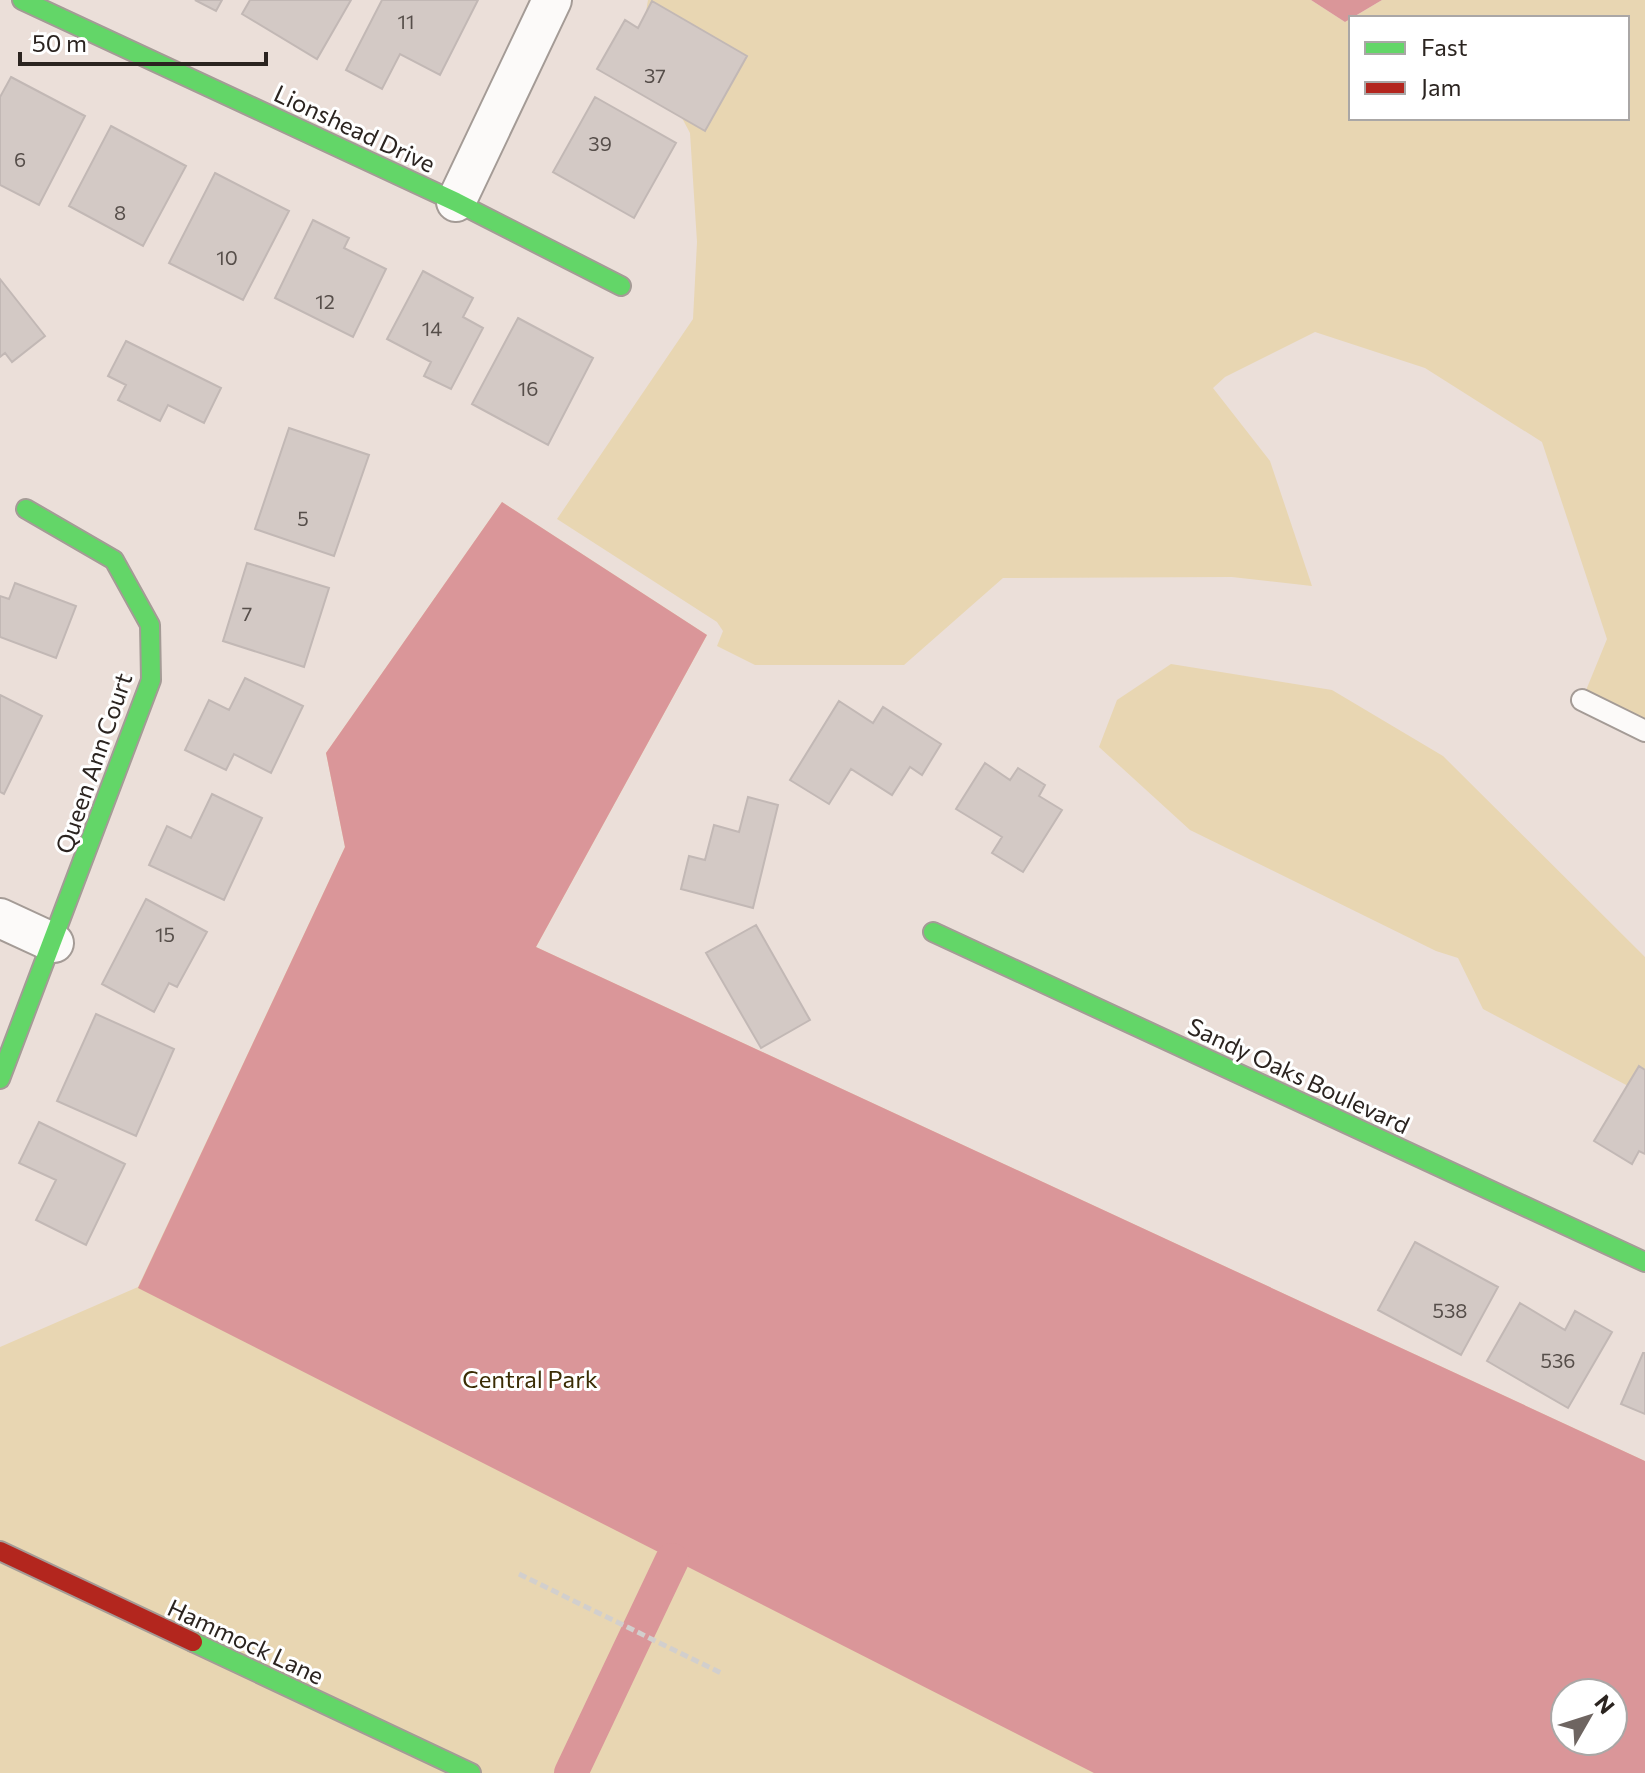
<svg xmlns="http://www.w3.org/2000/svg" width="1645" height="1773" font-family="Commissioner,sans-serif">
	<rect width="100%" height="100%" fill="#ebdfd9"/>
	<path fill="#e8d6b2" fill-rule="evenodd" d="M 648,0 L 1311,0 L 1345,22 L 1351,18 L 1351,118 L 1627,118 L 1627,18 L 1352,18 L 1382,0 L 1645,0 L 1645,731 L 1582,700 L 1607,639 L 1542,442 L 1425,368 L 1315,332 L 1225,377 L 1213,388 L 1270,461 L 1312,586 L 1232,577 L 1003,578 L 904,665 L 755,665 L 717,646 L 723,631 L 717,622 L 557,519 L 693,319 L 697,242 L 690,133 L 641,41 Z
		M 502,502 L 707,635 L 536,947 L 1645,1461 L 1645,1773 L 0,1773 L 0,1347 L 138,1287 L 345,847 L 326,753 ZM 1565,1693 L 1613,1693 L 1613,1741 L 1565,1741 Z
		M 1171,664 L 1332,690 L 1443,756 L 1645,957 L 1645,1095 L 1483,1009 L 1458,958 L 1436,951 L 1190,830 L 1099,747 L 1117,700 Z"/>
	<path fill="#da9699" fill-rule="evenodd" d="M 1311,0 L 1382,0 L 1345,22 Z
		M 502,502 L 707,635 L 536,947 L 1645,1461 L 1645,1773 L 1094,1773 L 138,1288 L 345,847 L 326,753 ZM 1565,1693 L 1613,1693 L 1613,1741 L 1565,1741 Z"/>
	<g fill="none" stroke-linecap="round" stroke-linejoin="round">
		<path stroke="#da9699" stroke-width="34" d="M 571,1773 L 672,1560"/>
	</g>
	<path fill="#d3c9c5" stroke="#c2b8b5" stroke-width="2" d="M 195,0 L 222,0 L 216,11 Z
		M 250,0 L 351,0 L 317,59 L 242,14 Z
		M 382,0 L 478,0 L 440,75 L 400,54 L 382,89 L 346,70 Z
		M 652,1 L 747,56 L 705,131 L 597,69 L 625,20 L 638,28 Z
		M 11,77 L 85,116 L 39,205 L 0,185 L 0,97 Z
		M 595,97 L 676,143 L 634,218 L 553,172 Z
		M 111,126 L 186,166 L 143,246 L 69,206 Z
		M 215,173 L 289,211 L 243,300 L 169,263 Z
		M 313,220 L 349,238 L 344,248 L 386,269 L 353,337 L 275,298 Z
		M 423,271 L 473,298 L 463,317 L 483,328 L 451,389 L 424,376 L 431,362 L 387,339 Z
		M 0,279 L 45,336 L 12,362 L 5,353 L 0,357 Z
		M 518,318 L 593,358 L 548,445 L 472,404 Z
		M 126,341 L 221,388 L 204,423 L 168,405 L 160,421 L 118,400 L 126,385 L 108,376 Z
		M 289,428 L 369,455 L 334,556 L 255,529 Z
		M 247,563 L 329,588 L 304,667 L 223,641 Z
		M 15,583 L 76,606 L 56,658 L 0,637 L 0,596 L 9,599 Z
		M 245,678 L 303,706 L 271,773 L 234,754 L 226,770 L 185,750 L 209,700 L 229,710 Z
		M 0,695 L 42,716 L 4,794 L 0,792 Z
		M 839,701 L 873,723 L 883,707 L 941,744 L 922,775 L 910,767 L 892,795 L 851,769 L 829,804 L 790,780 Z
		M 985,763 L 1010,780 L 1018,768 L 1045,785 L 1039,796 L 1062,810 L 1023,872 L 992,853 L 1002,837 L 956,809 Z
		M 212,794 L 262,818 L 224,900 L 149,865 L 167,826 L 191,838 Z
		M 748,797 L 778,805 L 753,908 L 681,889 L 689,856 L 705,860 L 714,825 L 739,832 Z
		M 146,899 L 207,932 L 177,987 L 169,983 L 154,1012 L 102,984 Z
		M 756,925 L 810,1020 L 761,1048 L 706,953 Z
		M 96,1014 L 174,1049 L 136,1136 L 57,1101 Z
		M 1639,1066 L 1645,1070 L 1645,1154 L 1639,1151 L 1632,1164 L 1594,1141 Z
		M 39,1122 L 125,1164 L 86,1245 L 36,1220 L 56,1180 L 19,1163 Z
		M 1415,1242 L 1498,1287 L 1461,1355 L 1378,1310 Z
		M 1520,1303 L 1565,1330 L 1575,1311 L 1612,1332 L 1568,1408 L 1487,1361 Z
		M 1643,1353 L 1645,1353 L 1645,1414 L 1621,1404 Z"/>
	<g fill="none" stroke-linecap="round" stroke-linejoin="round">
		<defs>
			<path id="lane" d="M 1582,700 L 1645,731"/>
			<path id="street" d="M 456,202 L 552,0
				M 0,918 L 54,943"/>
			<path id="fast" d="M 22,0 L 456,202 L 621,286
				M 933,932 L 1645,1262
				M 0,1079 L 151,680 L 150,625 L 114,560 L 26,509
				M 193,1642 L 471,1773"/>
			<path id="jam" d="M 0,1551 L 193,1642"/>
		</defs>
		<use href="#lane" stroke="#a49b96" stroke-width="24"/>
		<use href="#street" stroke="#a49b96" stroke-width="42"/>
		<use href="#fast" stroke="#a49b96" stroke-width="22"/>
		<use href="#jam" stroke="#a49b96" stroke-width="22"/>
		<path stroke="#d2cfcd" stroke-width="5" stroke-dasharray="8 4" stroke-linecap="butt" d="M 519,1574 L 723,1674"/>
		<use href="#lane" stroke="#fcfaf9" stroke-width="20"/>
		<use href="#street" stroke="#fcfaf9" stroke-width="38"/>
		<use href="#fast" stroke="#63d668" stroke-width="18"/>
		<use href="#jam" stroke="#b3261e" stroke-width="18"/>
	</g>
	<g text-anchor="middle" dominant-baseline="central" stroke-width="6" stroke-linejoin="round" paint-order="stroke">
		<g font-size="20" fill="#564e4a">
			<text x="406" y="21">11</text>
			<text x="655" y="75">37</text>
			<text x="600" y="143">39</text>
			<text x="20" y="159">6</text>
			<text x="120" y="212">8</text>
			<text x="227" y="257">10</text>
			<text x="325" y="301">12</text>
			<text x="432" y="328">14</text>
			<text x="528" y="388">16</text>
			<text x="303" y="518">5</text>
			<text x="247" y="613">7</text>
			<text x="165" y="934">15</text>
			<text x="1450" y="1310">538</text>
			<text x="1558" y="1360">536</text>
		</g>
		<g font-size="24" fill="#2b2420" stroke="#fff">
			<text transform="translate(355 128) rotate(25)">Lionshead Drive</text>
			<text transform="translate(93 763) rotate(-71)">Queen Ann Court</text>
			<text transform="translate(1299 1075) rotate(25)">Sandy Oaks Boulevard</text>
			<text transform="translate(246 1641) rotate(25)">Hammock Lane</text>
		</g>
		<g font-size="24" fill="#3a2c04" stroke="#fff">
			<text x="530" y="1378">Central Park</text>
		</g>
	</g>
	<rect x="1349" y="16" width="280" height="104" fill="#ffffff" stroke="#aaa7a6" stroke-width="2"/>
	<rect x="1365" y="42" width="40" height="12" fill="#63d668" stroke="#aaa7a6" stroke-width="2"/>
	<text x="1421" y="56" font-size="24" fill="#2b2420">Fast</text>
	<rect x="1365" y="82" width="40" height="12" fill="#b3261e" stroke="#aaa7a6" stroke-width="2"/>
	<text x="1421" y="96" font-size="24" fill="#2b2420">Jam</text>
	<g transform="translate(1589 1717) rotate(51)"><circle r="38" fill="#ffffff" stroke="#aaa7a6" stroke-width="2"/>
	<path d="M0-6L14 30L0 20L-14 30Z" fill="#6e6561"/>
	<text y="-12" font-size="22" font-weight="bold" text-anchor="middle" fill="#2b2420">N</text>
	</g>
	<path d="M20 52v12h246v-12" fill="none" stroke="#2b2420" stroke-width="4"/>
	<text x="32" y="52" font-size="24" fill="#2b2420" stroke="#ffffff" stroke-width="6" paint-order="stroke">50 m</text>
</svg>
